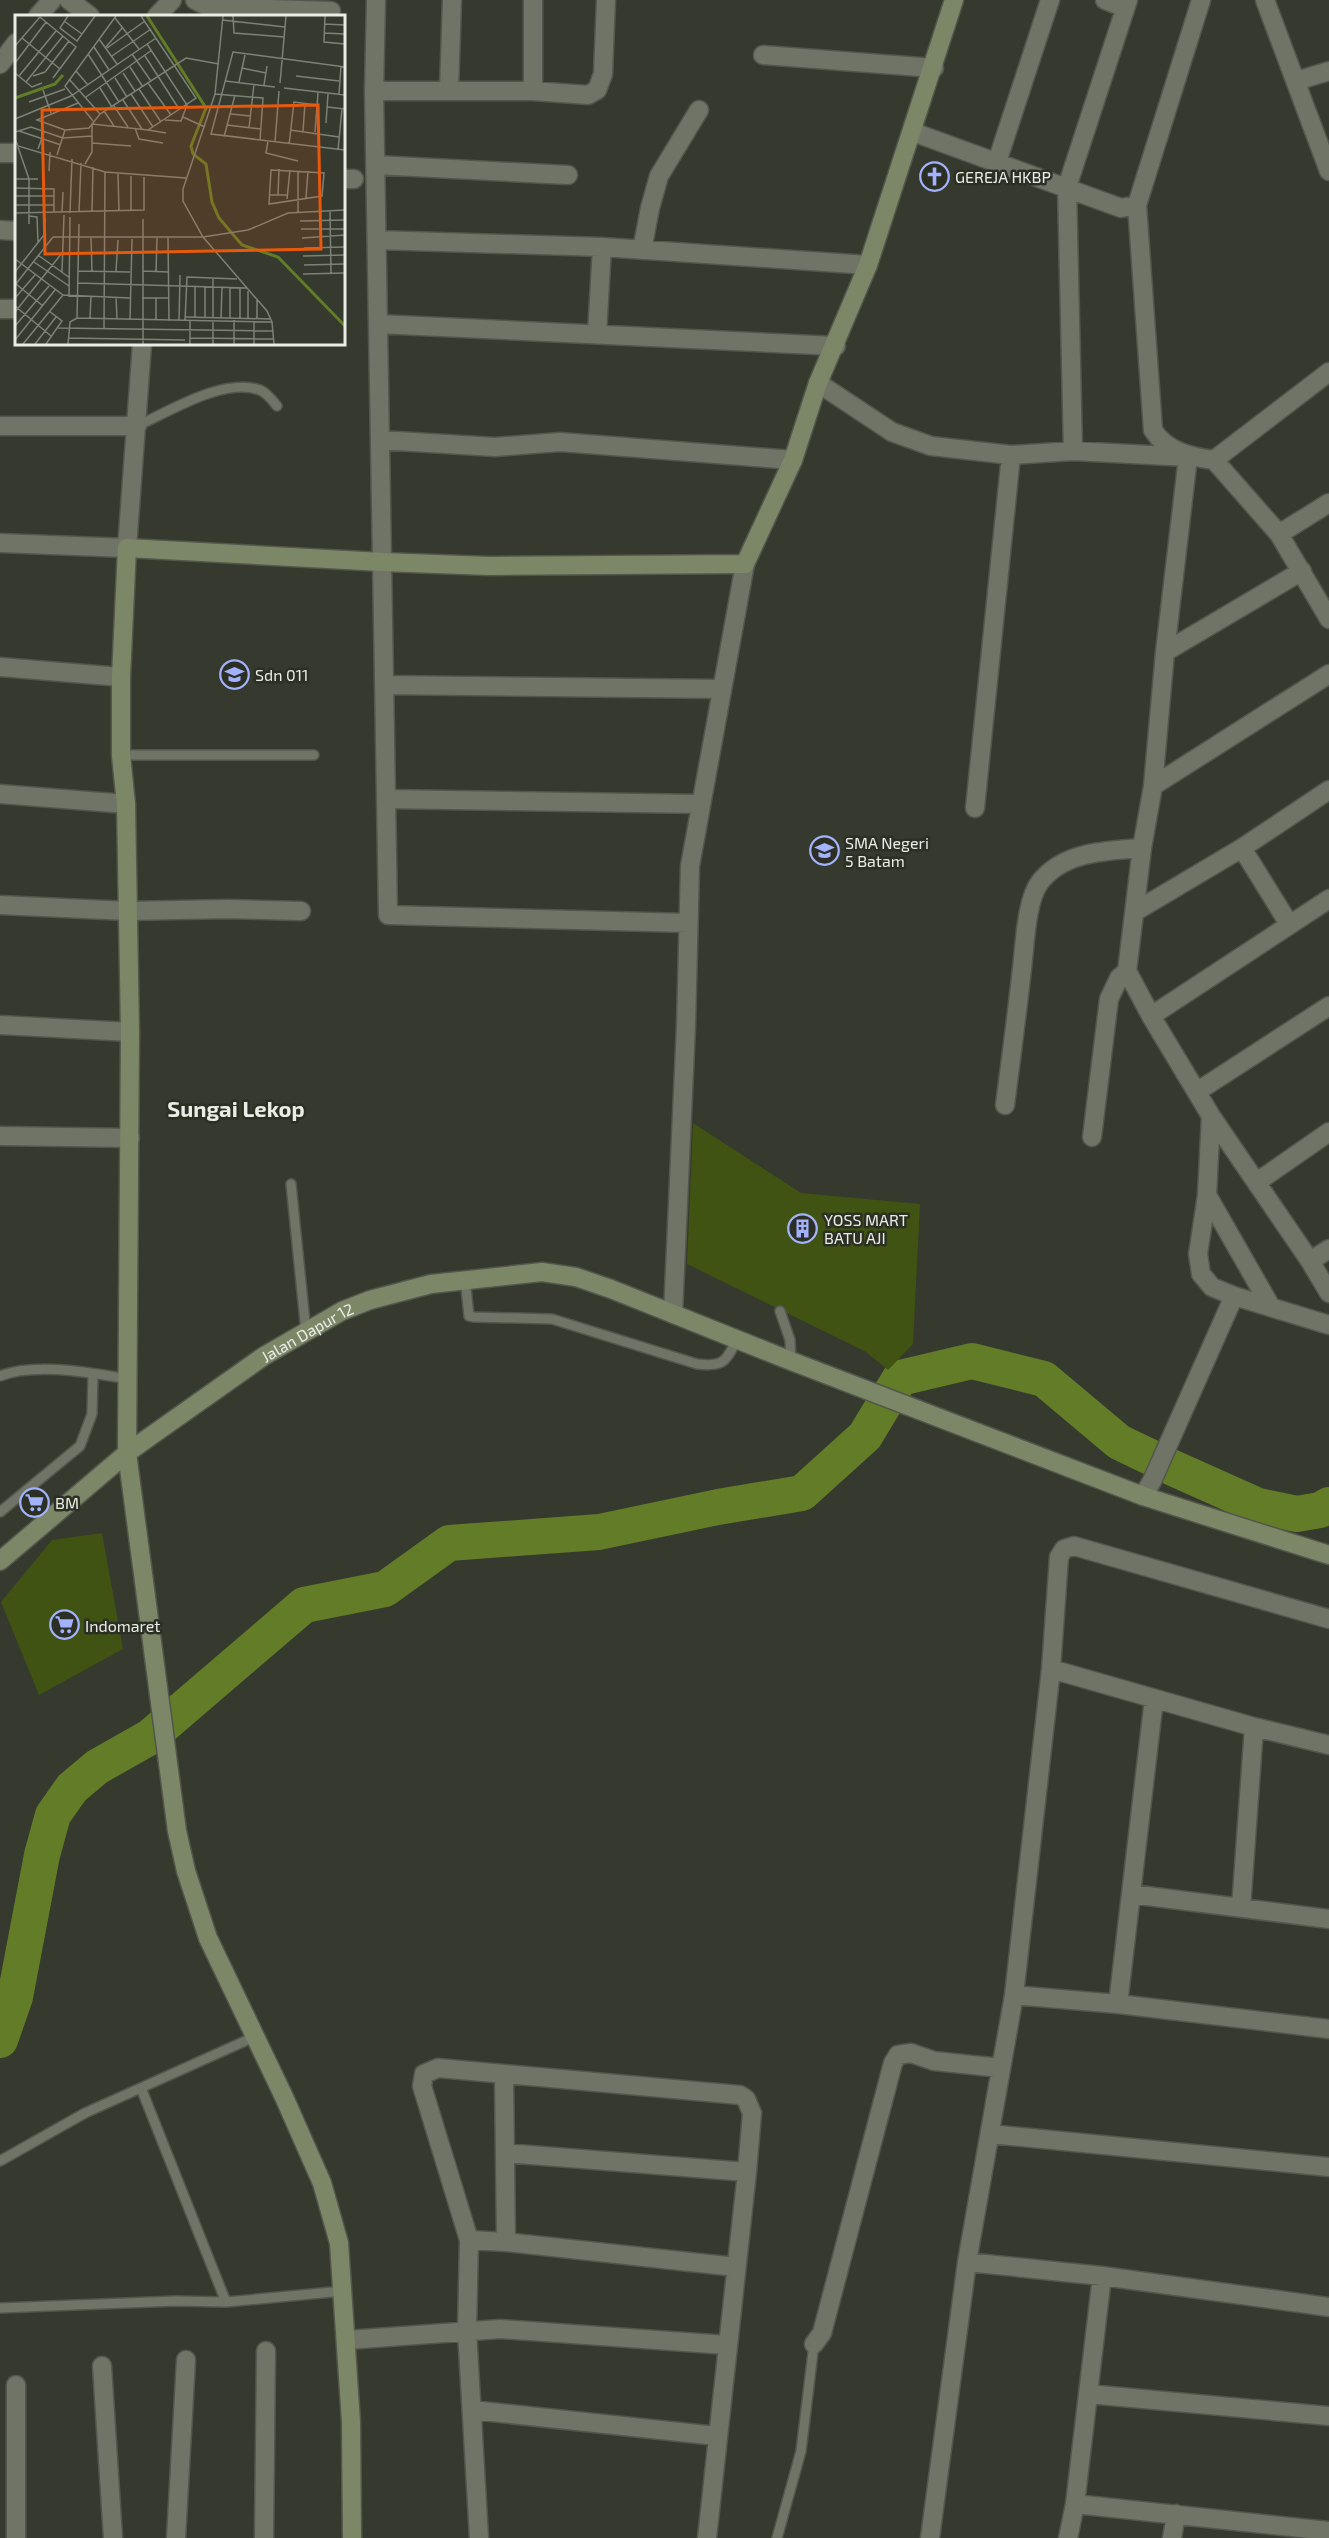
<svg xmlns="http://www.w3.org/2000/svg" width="1329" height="2538" font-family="'Exo 2',sans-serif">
	<rect width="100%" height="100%" fill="#35392e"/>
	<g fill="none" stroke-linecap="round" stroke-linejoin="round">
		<path stroke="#627c28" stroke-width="36" d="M 0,2040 L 15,1997 L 42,1855 L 53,1815 L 72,1788 L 97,1767 L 150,1737 L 304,1605 L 385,1589 L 449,1543 L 599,1532 L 718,1507 L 802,1493 L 865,1436 L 900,1378 L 972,1361 L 1044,1379 L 1119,1442 L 1173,1468 L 1258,1506 L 1297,1514 L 1320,1510 L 1329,1505"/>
	</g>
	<path fill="#405312" d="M 693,1123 L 801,1193 L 920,1204 L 913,1344 L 888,1370 L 866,1352 L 687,1264 Z
		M 102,1533 L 123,1649 L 39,1695 L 1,1602 L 52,1540 Z"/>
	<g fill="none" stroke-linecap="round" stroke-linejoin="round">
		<defs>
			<path id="lane" d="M 137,426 C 170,411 224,377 260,390 C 267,393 273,401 277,406
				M 121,755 L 314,755
				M 291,1184 L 306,1332
				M 465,1279 L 469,1316 L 474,1317 L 552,1319 L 697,1364 C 724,1367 725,1362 737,1340
				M 780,1311 L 790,1340 L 791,1361
				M 0,1376 C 36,1362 91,1373 128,1379
				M 0,1512 L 80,1446 L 92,1414 L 93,1374
				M 141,2088 L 226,2302
				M 0,2161 L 85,2113 L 254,2037
				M 0,2308 L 176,2301 L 226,2302 L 343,2291
				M 777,2538 L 801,2451 L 814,2344"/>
			<path id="street" d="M 69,0 L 90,16
				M 195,0 L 209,7 L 331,11
				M 376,0 L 374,91 L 388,915 L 688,923
				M 1105,0 L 1125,8
				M 1265,0 L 1329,171
				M 38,16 L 52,0
				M 157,16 L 172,0
				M 763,55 L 934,68
				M 0,64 L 16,43
				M 1296,81 L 1329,71
				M 449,90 L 452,0
				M 374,91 L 533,91 L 588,95 L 597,90 L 603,74 L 606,0
				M 533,91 L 533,0
				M 913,132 L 1121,208 L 1137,205 L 1201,0
				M 0,153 L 16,153
				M 997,162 L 1050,0
				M 376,165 L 568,175
				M 344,179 L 354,179
				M 1137,205 L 1153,430 C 1166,451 1190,457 1214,460 L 1279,534 L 1329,619
				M 0,230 L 16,231
				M 377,240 L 602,247 L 868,265
				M 642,250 L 650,208 L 659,176 L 699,110
				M 0,309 L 16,309
				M 378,324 L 836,346
				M 597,334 L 602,247
				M 818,383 L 892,432 L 931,446 L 1011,455 L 1073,451 L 1188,457 L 1165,652 L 1153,786 L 1142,848 L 1127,971 L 1151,1016 L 1211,1116 L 1310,1261 L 1329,1293
				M 0,426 L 137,426
				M 380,440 L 495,447 L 560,442 L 793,460
				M 1073,451 L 1067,187 L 1128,0
				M 1214,460 L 1329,372
				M 1279,534 L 1329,503
				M 0,543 L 127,548 L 142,344
				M 1165,652 L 1302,571
				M 0,667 L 121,677
				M 384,685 L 721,689
				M 1153,786 L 1329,674
				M 0,794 L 126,804
				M 386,799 L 701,804
				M 975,808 L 1011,455
				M 1242,848 L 1289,924
				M 0,905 L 127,911 L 228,909 L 301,911
				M 1136,911 L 1242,848 L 1329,790
				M 1151,1016 L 1329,899
				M 0,1025 L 130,1032
				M 1198,1091 L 1329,1006
				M 1005,1105 C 1011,1059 1017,1014 1022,968 C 1025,945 1026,900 1040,882 C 1064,851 1106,851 1142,848
				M 1211,1116 L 1207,1195 L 1198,1254 L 1201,1274 L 1212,1287 L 1234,1296 L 1329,1325
				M 0,1136 L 130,1138
				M 1092,1137 L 1109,999 L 1119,978 L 1127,971
				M 1257,1182 L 1329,1132
				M 1207,1195 L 1271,1307
				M 1310,1261 L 1329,1249
				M 673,1314 L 686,1026 L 690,866 L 745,564
				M 1143,1496 L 1152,1481 L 1234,1296
				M 1051,1669 L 1254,1727 L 1329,1745
				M 1131,1894 L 1329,1919
				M 1241,1908 L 1254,1727
				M 1014,1995 L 1118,2004 L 1329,2029
				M 1118,2004 L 1154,1699
				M 504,2076 L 506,2242
				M 990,2134 L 1329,2167
				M 506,2153 L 747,2172
				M 469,2240 L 506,2242 L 736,2267
				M 967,2262 L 1102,2276 L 1329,2307
				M 347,2340 L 500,2329 L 727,2345
				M 814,2344 L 822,2333 L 893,2063 L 898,2055 L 911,2053 L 934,2061 L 1001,2068
				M 102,2366 L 113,2538
				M 1088,2394 L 1329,2416
				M 472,2410 L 717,2436
				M 1075,2504 L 1329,2531
				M 16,2538 L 16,2385
				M 176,2538 L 186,2360
				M 264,2538 L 266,2351
				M 479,2538 L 467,2331 L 469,2240 L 422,2086 L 424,2074 L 438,2068 L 740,2095 L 746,2099 L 752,2113 L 747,2172 L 707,2538
				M 930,2538 L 967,2262 L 1014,1995 L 1051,1669 L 1059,1557 L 1064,1549 L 1074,1546 L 1329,1619
				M 1068,2538 L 1075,2504 L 1102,2276
				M 1172,2538 L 1176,2514"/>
			<g id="secondary">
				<path id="s1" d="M 0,1561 L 127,1453 L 155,1433 L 264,1356 L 342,1311 L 370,1300 L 431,1284 L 542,1272 L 576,1277 L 611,1289 L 791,1361 L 1143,1496 L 1329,1555"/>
				<path d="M 352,2538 L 351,2422 L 339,2243 L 322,2183 L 284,2097 L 208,1938 L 186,1871 L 177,1831 L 127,1453 L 130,1032 L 126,804 L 121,755 L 121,677 L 127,548 L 382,562 L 490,566 L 745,564 L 793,460 L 818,383 L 868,265 L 954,0"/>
			</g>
		</defs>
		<use href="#lane" stroke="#52564c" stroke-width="12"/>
		<use href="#street" stroke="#52564c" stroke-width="21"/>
		<use href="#secondary" stroke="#52564c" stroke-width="21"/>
		<use href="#lane" stroke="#6f7467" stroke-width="9"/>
		<use href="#street" stroke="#6f7467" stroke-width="18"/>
		<use href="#secondary" stroke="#7c8768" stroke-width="18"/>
	</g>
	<defs>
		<symbol id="church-ring" viewBox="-11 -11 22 22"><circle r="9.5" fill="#2b2f24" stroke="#a3b2fd" stroke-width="1.5"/><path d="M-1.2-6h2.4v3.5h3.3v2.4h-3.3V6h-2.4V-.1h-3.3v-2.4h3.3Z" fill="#a3b2fd"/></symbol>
		<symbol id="school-ring" viewBox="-11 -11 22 22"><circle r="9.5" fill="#2b2f24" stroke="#a3b2fd" stroke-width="1.5"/><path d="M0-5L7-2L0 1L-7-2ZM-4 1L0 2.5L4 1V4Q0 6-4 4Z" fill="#a3b2fd"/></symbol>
		<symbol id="building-ring" viewBox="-11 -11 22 22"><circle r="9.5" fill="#2b2f24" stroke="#a3b2fd" stroke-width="1.5"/><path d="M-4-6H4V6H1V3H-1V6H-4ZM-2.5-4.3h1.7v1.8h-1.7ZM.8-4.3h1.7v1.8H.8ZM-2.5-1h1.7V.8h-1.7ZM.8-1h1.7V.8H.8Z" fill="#a3b2fd"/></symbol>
		<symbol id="supermarket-ring" viewBox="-11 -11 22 22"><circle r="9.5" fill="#2b2f24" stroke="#a3b2fd" stroke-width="1.5"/><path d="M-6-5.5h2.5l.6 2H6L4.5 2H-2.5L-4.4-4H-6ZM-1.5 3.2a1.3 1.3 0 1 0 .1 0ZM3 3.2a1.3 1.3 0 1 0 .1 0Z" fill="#a3b2fd"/></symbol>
	</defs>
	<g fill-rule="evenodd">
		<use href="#church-ring" x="918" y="160" width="33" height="33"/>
		<use href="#school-ring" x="218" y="658" width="33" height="33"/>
		<use href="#school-ring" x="808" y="834" width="33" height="33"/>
		<use href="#building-ring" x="786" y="1212" width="33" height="33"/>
		<use href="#supermarket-ring" x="18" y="1486" width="33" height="33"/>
		<use href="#supermarket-ring" x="48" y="1608" width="33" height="33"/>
	</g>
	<g text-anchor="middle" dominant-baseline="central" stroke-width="5" stroke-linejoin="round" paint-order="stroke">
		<g font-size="16" fill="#eaede5" stroke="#2b2f24" text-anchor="start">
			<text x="955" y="176">GEREJA HKBP</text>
			<text x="255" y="674">Sdn 011</text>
			<text x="845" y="842">SMA Negeri<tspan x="845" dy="18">5 Batam</tspan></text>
			<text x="824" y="1219">YOSS MART<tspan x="824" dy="18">BATU AJI</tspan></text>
			<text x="55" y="1502">BM</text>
			<text x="85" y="1625">Indomaret</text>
		</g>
		<g font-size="16" fill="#eaede5" stroke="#2b2f24">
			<text stroke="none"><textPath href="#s1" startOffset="384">Jalan Dapur 12</textPath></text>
		</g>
		<g font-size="22" font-weight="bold" fill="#eaede5" stroke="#2b2f24">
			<text x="236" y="1108">Sungai Lekop</text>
		</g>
	</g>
	<g transform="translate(15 15)">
		<rect width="330" height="330" fill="#35392e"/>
		<path fill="none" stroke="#627c28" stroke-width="3" d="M 132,1 L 191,93 L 176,131 L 178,139 L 191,149 L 197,187 L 204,203 L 227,230 L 263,242 L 330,311M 0,83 L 40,69 L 48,60"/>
		<path fill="none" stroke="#7d8177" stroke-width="1.5" d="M 53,1 L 45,13 L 62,26 L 80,1M 208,1 L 200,79 L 168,174 L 168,186 L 188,222 L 252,296 L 257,307 L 259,329M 218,1 L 219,18 L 269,22M 310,1 L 309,27 L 330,29M 25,2 L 61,32 L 38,63M 100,3 L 124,34M 207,5 L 270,12M 49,6 L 67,19M 310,9 L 330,10M 310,18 L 330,19M 7,23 L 45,54M 84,24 L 102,49M 132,29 L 172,90 L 166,106 L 150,105M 0,31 L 25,2M 79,32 L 94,55M 91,32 L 108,12M 92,33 L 130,6M 73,39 L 104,87M 117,39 L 136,66M 97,41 L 136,14M 130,41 L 164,94M 0,48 L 31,7M 115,52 L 128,72M 330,52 L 218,37 L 196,119 L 330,135M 227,53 L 251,58M 61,56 L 73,70M 0,58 L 17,72 L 27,68M 108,58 L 120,76M 4,61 L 41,16M 18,61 L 30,57 L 54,26M 281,61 L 324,66M 100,63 L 112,82M 54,64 L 85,99M 210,66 L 260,72M 11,67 L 48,21M 224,67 L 230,40M 133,68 L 156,100M 265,68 L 271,1M 249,70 L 252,51M 85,73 L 97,92M 269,73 L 330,80M 124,74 L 146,107M 28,75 L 36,98M 116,79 L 138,112M 200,79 L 248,83 L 245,125M 324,79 L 326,51M 71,82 L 137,35M 108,85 L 127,114M 14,87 L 50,74M 99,91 L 113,112M 312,92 L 330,94M 89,96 L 99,111M 216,99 L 235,101M 168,102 L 190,112M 0,104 L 56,81 L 141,23M 78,106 L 50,71 L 101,1M 311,108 L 313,79M 212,110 L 246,114M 120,113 L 124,124 L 148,128M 234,113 L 239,69M 50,115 L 74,113 L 85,99 L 171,43 L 204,49M 133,115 L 151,118M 275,115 L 324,122M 4,116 L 46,130M 288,116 L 290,88M 0,117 L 16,112 L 48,123 L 77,121M 300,117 L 303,78M 209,122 L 220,80M 0,124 L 3,131 L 90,157 L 171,163M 253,126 L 251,138 L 283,146M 260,127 L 264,76M 77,128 L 116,131M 274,130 L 279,87 L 302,90M 3,132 L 14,164 L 14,209M 23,134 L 29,117M 323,135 L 327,94M 42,140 L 50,115 L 22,105 L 63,88M 70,149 L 77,137 L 77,109 L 133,115 L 181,83 L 126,1M 256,155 L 309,158 L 307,181 L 254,189 ZM 34,156 L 35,137M 283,156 L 283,197M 103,159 L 104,196M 116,161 L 116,195M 0,164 L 23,164M 0,173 L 39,174 L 39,198M 254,180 L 273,180M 263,180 L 264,154M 0,181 L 39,181M 291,183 L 293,156M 272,184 L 275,155M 0,190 L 39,190M 315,196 L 316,258M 64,197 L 66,148M 77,197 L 78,152M 0,198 L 129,195 L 129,162M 47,198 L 48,177M 55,198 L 57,144M 14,201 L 22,202 L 23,227M 285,206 L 330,205M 286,214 L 330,214M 76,223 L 77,256M 153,223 L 154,306M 287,223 L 330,220M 289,233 L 330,232M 23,240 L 55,263M 288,241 L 330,240M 0,244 L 48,280 L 115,283M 19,247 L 54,271M 289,250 L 330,249M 63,256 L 115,257M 101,256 L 103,225M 128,256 L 153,257M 0,257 L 29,220 L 30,203M 47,257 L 49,200M 141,257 L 142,223M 288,259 L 330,258M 198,263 L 198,303M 63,268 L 232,273M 1,269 L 28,291M 0,270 L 38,222 L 188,222 L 233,215 L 273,198 L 330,195M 180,271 L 180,302M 233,276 L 233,303M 54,282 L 55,202M 101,282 L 102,304M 0,283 L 20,260M 127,283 L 153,283M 242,284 L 242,304M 0,291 L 36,321M 0,297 L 47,238M 171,302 L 256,304M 62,303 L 64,209M 75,303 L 76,281M 190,303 L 190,271M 206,303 L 207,272M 215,303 L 215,272M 225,303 L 225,273M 115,305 L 117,224M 141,305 L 141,283M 164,306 L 165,260M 170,306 L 172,262 L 222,264M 0,311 L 34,271M 43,313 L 258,316M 89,314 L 90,157M 53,323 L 170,325M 175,323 L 259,324M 0,325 L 40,275M 8,329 L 48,280M 20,329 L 41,302M 31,329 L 47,306 L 34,296M 53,329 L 55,307 L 62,303 L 257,307M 128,329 L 128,204M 175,329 L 175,306M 198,329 L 198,306M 219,329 L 219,305M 239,329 L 239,307"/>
		<path fill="#e8590c" fill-opacity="0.15" stroke="#e8590c" stroke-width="3" d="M 303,90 L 306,234 L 30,239 L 27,95 Z"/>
		<rect width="330" height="330" fill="none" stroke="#eaede5" stroke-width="3"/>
	</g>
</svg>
